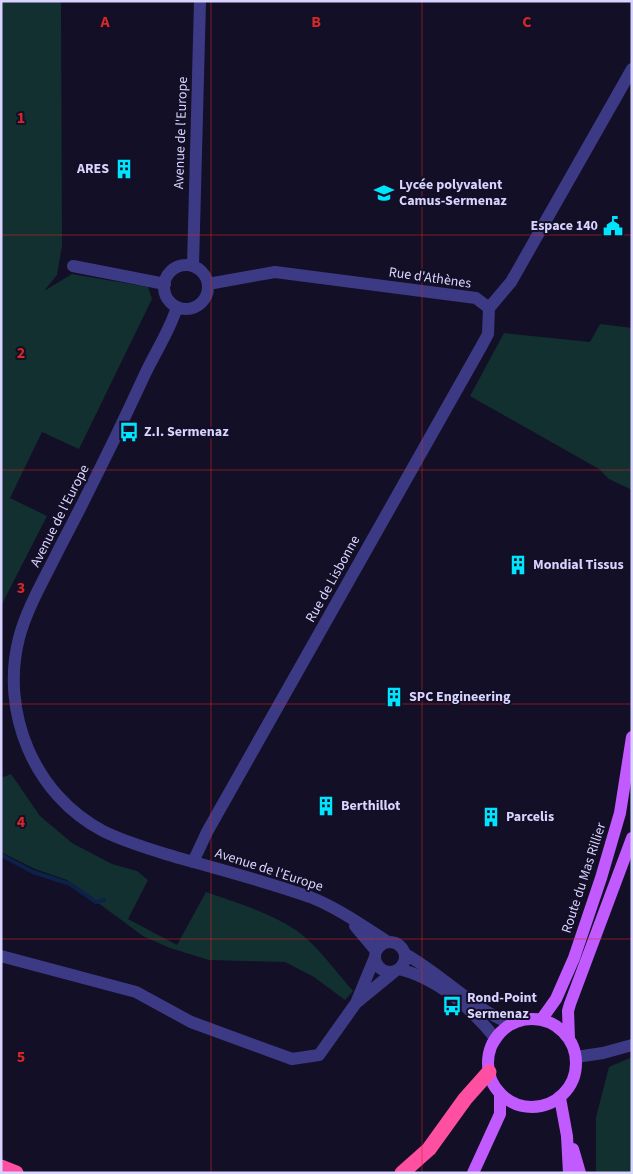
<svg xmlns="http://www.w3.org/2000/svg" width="633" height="1174" font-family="'Source Sans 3',sans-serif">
	<rect width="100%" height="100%" fill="#130f26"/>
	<path fill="#12302f" d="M 1,1 L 61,1 L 62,246 L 57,275 L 44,291 L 72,274 L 148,287 L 152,299 L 79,449 L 42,432 L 10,498 L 47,516 L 1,606 Z
		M 600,324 L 632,328 L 632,490 L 609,479 L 599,469 L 470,396 L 504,333 L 590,342 Z
		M 11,774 L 40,816 L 72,843 L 112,864 L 137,871 L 148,880 L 128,919 L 177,945 L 206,892 C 235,902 277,915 301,934 C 321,950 336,972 353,991 L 345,1000 L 314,977 L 285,962 L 209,960 L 170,948 L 143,936 L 67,880 L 35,869 L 1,852 L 1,778 Z
		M 632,1057 L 632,1173 L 596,1173 L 596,1117 L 609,1067 Z"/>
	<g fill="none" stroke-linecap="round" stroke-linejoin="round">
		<path stroke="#0c2248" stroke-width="4" d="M 1,855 L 33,872 L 70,884 L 96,902 L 104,900"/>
		<path stroke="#3d3a85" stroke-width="12" d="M164 287a22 22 0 1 1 44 0a22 22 0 1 1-44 0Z
			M 73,266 L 165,284
			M 193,266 L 200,1
			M 208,284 L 275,272 L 476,298 L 489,308 L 511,282 L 632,69
			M 177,307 C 170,330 156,351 146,372 C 119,431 90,490 60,547 C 46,576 27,607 19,638 C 0,712 34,795 103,831 C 127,843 153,850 179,858 C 223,870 267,882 310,897 C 338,908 363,926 388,942
			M 193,862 L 207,832 L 481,347 L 488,334 L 489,308
			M 355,926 L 376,951
			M375 957a15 15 0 1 1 30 0a15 15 0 1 1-30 0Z
			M 405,954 C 442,974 472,1009 512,1024
			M 1,956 L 136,992 L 191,1022 L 292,1059 L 319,1055 L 356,1003 L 375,957
			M 399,969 C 438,979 471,1008 496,1039
			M 356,1003 L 395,971
			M 576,1057 L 603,1053 L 632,1045"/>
		<path stroke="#c25bff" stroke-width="12" d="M488 1063a44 44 0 1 1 88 0a44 44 0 1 1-88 0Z
			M 541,1020 L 556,999 L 574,958 L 601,878 L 620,813 L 632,737
			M 569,1039 L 568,1011 L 570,1004 L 632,838
			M 560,1098 L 567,1136 L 569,1173
			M 573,1149 L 580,1173
			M 473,1173 L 500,1114 L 500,1094"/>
		<path stroke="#ff4fa3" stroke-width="15" d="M 1,1167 L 16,1173
			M 402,1173 L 429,1149 L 465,1099 L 489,1072"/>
	</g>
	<path fill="none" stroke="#d62828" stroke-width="1" stroke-opacity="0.55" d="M 211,1 L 211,1173M 422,1 L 422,1173M 1,235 L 632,235M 1,470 L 632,470M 1,704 L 632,704M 1,939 L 632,939"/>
	<defs>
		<symbol id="building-bare" viewBox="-9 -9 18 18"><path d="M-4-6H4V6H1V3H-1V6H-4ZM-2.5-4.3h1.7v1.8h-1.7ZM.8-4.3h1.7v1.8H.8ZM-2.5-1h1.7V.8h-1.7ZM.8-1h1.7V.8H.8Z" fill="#00e5ff" stroke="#130f26" stroke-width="2.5" paint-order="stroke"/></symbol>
		<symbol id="school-bare" viewBox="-9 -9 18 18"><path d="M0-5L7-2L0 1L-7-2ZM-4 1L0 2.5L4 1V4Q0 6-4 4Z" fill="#00e5ff" stroke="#130f26" stroke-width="2.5" paint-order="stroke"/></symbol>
		<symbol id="civic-bare" viewBox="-9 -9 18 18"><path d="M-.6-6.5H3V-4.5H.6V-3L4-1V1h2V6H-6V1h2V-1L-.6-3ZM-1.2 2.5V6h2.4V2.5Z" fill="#00e5ff" stroke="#130f26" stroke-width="2.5" paint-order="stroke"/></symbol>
		<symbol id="bus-bare" viewBox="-9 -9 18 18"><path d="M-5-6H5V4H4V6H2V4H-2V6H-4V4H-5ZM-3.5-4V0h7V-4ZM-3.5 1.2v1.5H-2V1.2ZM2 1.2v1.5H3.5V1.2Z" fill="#00e5ff" stroke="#130f26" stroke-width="2.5" paint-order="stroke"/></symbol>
	</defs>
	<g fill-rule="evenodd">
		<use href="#building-bare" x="110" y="155" width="28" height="28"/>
		<use href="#school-bare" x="370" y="179" width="28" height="28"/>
		<use href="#civic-bare" x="599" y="212" width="28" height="28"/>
		<use href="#bus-bare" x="115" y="418" width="28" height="28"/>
		<use href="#building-bare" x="504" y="551" width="28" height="28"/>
		<use href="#building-bare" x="380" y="683" width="28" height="28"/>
		<use href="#building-bare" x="312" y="792" width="28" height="28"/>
		<use href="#building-bare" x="477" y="803" width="28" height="28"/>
		<use href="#bus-bare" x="438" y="992" width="28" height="28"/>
	</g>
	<g text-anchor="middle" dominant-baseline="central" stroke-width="4" stroke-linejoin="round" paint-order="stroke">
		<g font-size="14" fill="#d9d4ff" stroke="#130f26">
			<text transform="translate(181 133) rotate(-88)">Avenue de l'Europe</text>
			<text transform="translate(430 278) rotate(8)">Rue d'Athènes</text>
			<text transform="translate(60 516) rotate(-63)">Avenue de l'Europe</text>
			<text transform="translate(333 579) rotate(-61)">Rue de Lisbonne</text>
			<text transform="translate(269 870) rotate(18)">Avenue de l'Europe</text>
			<text transform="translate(584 878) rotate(-72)">Route du Mas Rillier</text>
		</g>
		<g font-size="14" font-weight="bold" fill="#d9d4ff" stroke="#130f26" text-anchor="start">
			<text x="109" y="169" text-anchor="end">ARES</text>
			<text x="399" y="185">Lycée polyvalent<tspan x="399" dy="16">Camus-Sermenaz</tspan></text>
			<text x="598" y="226" text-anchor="end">Espace 140</text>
			<text x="144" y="432">Z.I. Sermenaz</text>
			<text x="533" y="565">Mondial Tissus</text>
			<text x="409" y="697">SPC Engineering</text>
			<text x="341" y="806">Berthillot</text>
			<text x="506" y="817">Parcelis</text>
			<text x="467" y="998">Rond-Point<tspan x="467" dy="16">Sermenaz</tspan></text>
		</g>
	</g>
	<g font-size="16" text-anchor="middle" font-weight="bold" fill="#d62828" stroke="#130f26" stroke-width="4" stroke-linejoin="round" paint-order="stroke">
		<text x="105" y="27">A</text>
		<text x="316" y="27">B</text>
		<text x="527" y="27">C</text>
		<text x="21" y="123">1</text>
		<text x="21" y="358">2</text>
		<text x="21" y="593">3</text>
		<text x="21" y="827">4</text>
		<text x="21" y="1062">5</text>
	</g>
	<rect width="633" height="1174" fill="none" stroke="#d9d4ff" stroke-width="5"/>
</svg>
